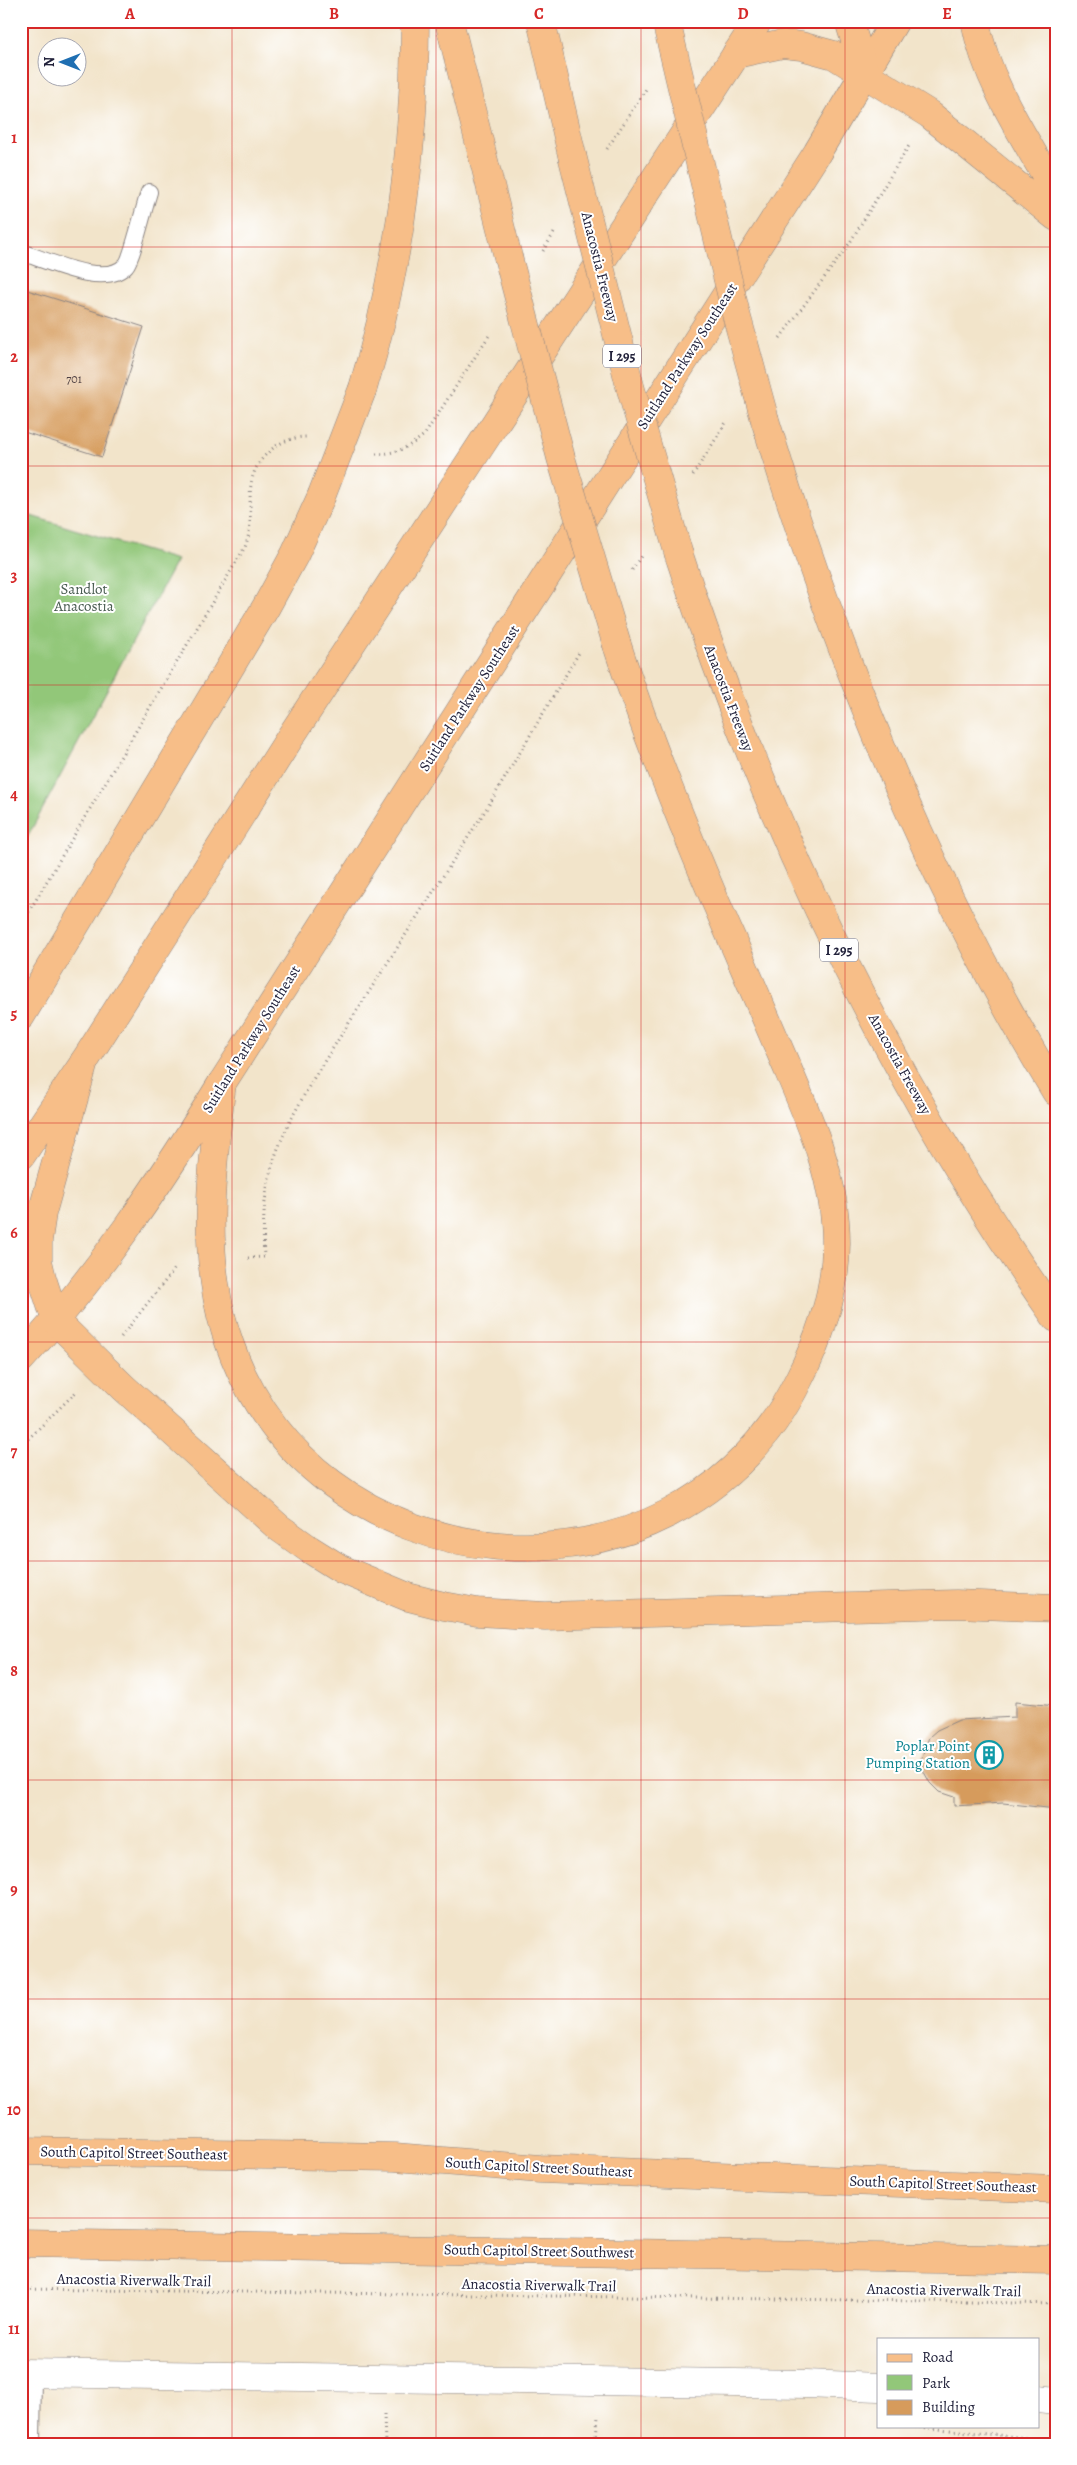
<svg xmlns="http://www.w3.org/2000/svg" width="1077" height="2465" font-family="Alegreya,serif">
	<rect width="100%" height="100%" fill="#fff"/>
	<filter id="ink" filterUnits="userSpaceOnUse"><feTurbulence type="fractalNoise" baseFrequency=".02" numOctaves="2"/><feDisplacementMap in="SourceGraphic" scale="10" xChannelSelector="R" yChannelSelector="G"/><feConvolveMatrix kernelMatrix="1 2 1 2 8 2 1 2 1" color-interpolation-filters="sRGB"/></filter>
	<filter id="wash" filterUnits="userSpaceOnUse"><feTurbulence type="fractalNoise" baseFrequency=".0096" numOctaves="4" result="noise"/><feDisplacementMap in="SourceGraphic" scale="20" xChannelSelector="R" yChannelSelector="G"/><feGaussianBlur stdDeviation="1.12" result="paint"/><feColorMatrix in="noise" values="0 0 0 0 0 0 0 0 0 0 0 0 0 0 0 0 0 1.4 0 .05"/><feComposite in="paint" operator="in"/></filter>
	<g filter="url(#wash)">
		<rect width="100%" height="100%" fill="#f2e4ca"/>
		<path fill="#92c779" stroke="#5a745a" d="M 21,513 L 177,560 L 21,849 Z"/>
		<g id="blocks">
			<path fill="#d69b5c" d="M 21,288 L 144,327 L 102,457 L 21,431 Z
				M 1015,1702 L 1056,1706 L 1056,1809 L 1003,1803 L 954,1806 L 954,1797 L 939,1792 L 930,1783 L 924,1772 L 921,1761 L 929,1737 L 937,1730 L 959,1720 L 1015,1717 Z"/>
		</g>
	</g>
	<g filter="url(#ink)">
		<use href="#blocks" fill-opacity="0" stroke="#8a8382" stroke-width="1"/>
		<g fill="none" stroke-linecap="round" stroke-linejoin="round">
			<defs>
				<path id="service" d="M 21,252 C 46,260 106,289 126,265 C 132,259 145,204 149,192
					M 32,2444 L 33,2373"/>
				<path id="minor" d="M 21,2373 L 806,2384 L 878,2387
					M 1038,2399 L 1056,2401"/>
				<path id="primary" d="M 21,1156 L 81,1067
					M 21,1359 C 99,1275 162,1180 222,1083
					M 21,2151 L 395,2157 L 540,2169 L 1056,2189
					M 21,2243 L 1056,2260"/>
				<path id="trunk" d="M 84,1062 L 293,733 L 758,21
					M 222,1083 L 817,153 L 895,21"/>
				<path id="motorway" d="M 449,21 L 508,257
					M 541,21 L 572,155
					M 849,21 L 865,73
					M 975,21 C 987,83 1025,138 1056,193
					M 736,54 L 783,44 L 801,46 L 834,55 L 929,114 L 1056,217
					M 363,388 C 399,269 415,146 415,21
					M 765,420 C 836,655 928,882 1056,1092
					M 679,555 C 766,826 892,1084 1056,1318
					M 21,1016 L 266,607 L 295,554 L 321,497
					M 84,1062 L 42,1213 L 38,1240 L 38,1261 L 42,1278 L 56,1321 L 123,1387 L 278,1527 L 309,1549 L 341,1569 L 408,1597 L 444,1606 L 477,1612 L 545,1616 L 956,1604 L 1056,1608
					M 222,1083 C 212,1164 201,1250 225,1330 C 305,1592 678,1627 799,1379 C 821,1336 836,1292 836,1243 C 836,1179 811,1123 786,1065 C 770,1027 753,989 737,951 C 693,851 651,750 617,645"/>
			</defs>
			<use href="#service" stroke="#8a8382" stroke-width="18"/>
			<use href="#minor" stroke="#8a8382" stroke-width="29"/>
			<use href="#primary" stroke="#8a8382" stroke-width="29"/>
			<use href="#trunk" stroke="#8a8382" stroke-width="29"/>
			<use href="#motorway" stroke="#8a8382" stroke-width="29"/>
			<path stroke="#8a8382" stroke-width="3" stroke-dasharray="1 4" stroke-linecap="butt" d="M 607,149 L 646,89
				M 543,251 L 554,233
				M 780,338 L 849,244 L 910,144
				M 376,454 C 396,454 410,447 425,434 L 490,334
				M 693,475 L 727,421
				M 632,570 L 641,556
				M 21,925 L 245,547 C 259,512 236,479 271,450 C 281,441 294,437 307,437
				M 248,1258 L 264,1257 C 260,1176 276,1144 315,1076 L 490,803 L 580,651
				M 121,1337 L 176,1267
				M 21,1446 L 76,1392
				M 21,2289 L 927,2301 L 1056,2304
				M 384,2414 L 385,2444
				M 910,2426 L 1056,2441
				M 595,2444 L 598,2417"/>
			<use href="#service" stroke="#fff" stroke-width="16"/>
			<use href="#minor" stroke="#fff" stroke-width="28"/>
			<use href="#primary" stroke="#f7be88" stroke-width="28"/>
			<use href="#trunk" stroke="#f7be88" stroke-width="28"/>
			<use href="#motorway" stroke="#f7be88" stroke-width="28"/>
			<defs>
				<path id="motorway-bridge" d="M 666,21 L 736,314 L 765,420
					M 572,155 L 630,386 L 679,555
					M 508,257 L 561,458 L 617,645
					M 321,497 L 363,388"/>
			</defs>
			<use href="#motorway-bridge" stroke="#8a8382" stroke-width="29" stroke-linecap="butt"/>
			<use href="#motorway-bridge" stroke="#f7be88" stroke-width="28"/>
		</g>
	</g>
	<path fill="none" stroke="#d62828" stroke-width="1" stroke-opacity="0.55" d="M 232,21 L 232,2444M 436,21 L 436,2444M 641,21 L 641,2444M 845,21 L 845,2444M 21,247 L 1056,247M 21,466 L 1056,466M 21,685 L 1056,685M 21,904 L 1056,904M 21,1123 L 1056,1123M 21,1342 L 1056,1342M 21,1561 L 1056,1561M 21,1780 L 1056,1780M 21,1999 L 1056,1999M 21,2218 L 1056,2218"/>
	<defs>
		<symbol id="building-ring" viewBox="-11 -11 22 22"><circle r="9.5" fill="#fff" stroke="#0f9aa8" stroke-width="1.5"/><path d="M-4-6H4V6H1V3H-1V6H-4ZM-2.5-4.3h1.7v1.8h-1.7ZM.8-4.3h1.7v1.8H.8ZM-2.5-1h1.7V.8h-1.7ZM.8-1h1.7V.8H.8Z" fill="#0f9aa8"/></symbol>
	</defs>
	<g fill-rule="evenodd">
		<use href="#building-ring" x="973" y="1739" width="32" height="32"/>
	</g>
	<g text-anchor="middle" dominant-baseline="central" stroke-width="4" stroke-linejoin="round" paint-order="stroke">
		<g font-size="12" fill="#4f4043">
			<text x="74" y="379">701</text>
		</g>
		<g fill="#fff" stroke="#646476" stroke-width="1">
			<rect x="603" y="344.5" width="38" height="23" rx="4"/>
			<rect x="820" y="938.5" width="38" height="23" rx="4"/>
		</g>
		<g font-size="14" font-weight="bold" fill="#22223b">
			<text x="622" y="356">I 295</text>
			<text x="839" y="950">I 295</text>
		</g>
		<g font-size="15" fill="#22223b" stroke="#fff">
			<text transform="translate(600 267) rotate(76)">Anacostia Freeway</text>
			<text transform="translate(687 356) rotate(-57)">Suitland Parkway Southeast</text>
			<text transform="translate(469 698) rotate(-57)">Suitland Parkway Southeast</text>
			<text transform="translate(729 698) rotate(69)">Anacostia Freeway</text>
			<text transform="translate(251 1039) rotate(-58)">Suitland Parkway Southeast</text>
			<text transform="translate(900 1064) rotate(61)">Anacostia Freeway</text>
			<text transform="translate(134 2153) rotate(1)">South Capitol Street Southeast</text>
			<text transform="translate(539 2167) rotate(3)">South Capitol Street Southeast</text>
			<text transform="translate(943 2184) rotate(2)">South Capitol Street Southeast</text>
			<text transform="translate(539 2251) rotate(1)">South Capitol Street Southwest</text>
			<text transform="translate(134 2280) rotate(1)">Anacostia Riverwalk Trail</text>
			<text transform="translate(539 2285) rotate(1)">Anacostia Riverwalk Trail</text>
			<text transform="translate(944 2290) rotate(1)">Anacostia Riverwalk Trail</text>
		</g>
		<g font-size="15" fill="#495c51" stroke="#fff">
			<text x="84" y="589">Sandlot<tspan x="84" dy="17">Anacostia</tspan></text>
		</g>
		<g font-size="15" fill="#0d838f" stroke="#fff" text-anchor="end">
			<text x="970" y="1746">Poplar Point<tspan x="970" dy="17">Pumping Station</tspan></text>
		</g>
	</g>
	<rect width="1077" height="2465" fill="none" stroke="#fff" stroke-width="55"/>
	<rect x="877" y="2338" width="162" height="90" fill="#ffffff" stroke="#a7a7b1"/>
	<rect x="887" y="2354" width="25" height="8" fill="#f7be88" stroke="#a7a7b1"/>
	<text x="922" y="2362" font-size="15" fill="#22223b">Road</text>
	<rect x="887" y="2375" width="25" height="15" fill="#92c779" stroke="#a7a7b1"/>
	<text x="922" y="2388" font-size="15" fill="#22223b">Park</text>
	<rect x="887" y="2400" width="25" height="15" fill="#d69b5c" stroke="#a7a7b1"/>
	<text x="922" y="2412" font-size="15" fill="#22223b">Building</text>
	<g transform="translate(62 62) rotate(270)"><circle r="24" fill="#ffffff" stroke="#a7a7b1"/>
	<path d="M0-4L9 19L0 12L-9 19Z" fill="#1f6fb2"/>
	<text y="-8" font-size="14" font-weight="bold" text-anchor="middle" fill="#22223b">N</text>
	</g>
	<rect x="28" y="28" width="1022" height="2410" fill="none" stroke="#d62828" stroke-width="2"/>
	<g font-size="16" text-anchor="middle" font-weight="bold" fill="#d62828">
		<text x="130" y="19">A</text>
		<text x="334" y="19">B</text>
		<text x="539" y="19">C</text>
		<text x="743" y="19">D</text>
		<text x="947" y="19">E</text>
		<text x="14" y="143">1</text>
		<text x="14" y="362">2</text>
		<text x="14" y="581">3</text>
		<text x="14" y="800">4</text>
		<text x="14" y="1019">5</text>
		<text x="14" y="1238">6</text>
		<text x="14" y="1457">7</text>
		<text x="14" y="1676">8</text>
		<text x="14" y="1895">9</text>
		<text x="14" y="2115">10</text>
		<text x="14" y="2334">11</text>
	</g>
</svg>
